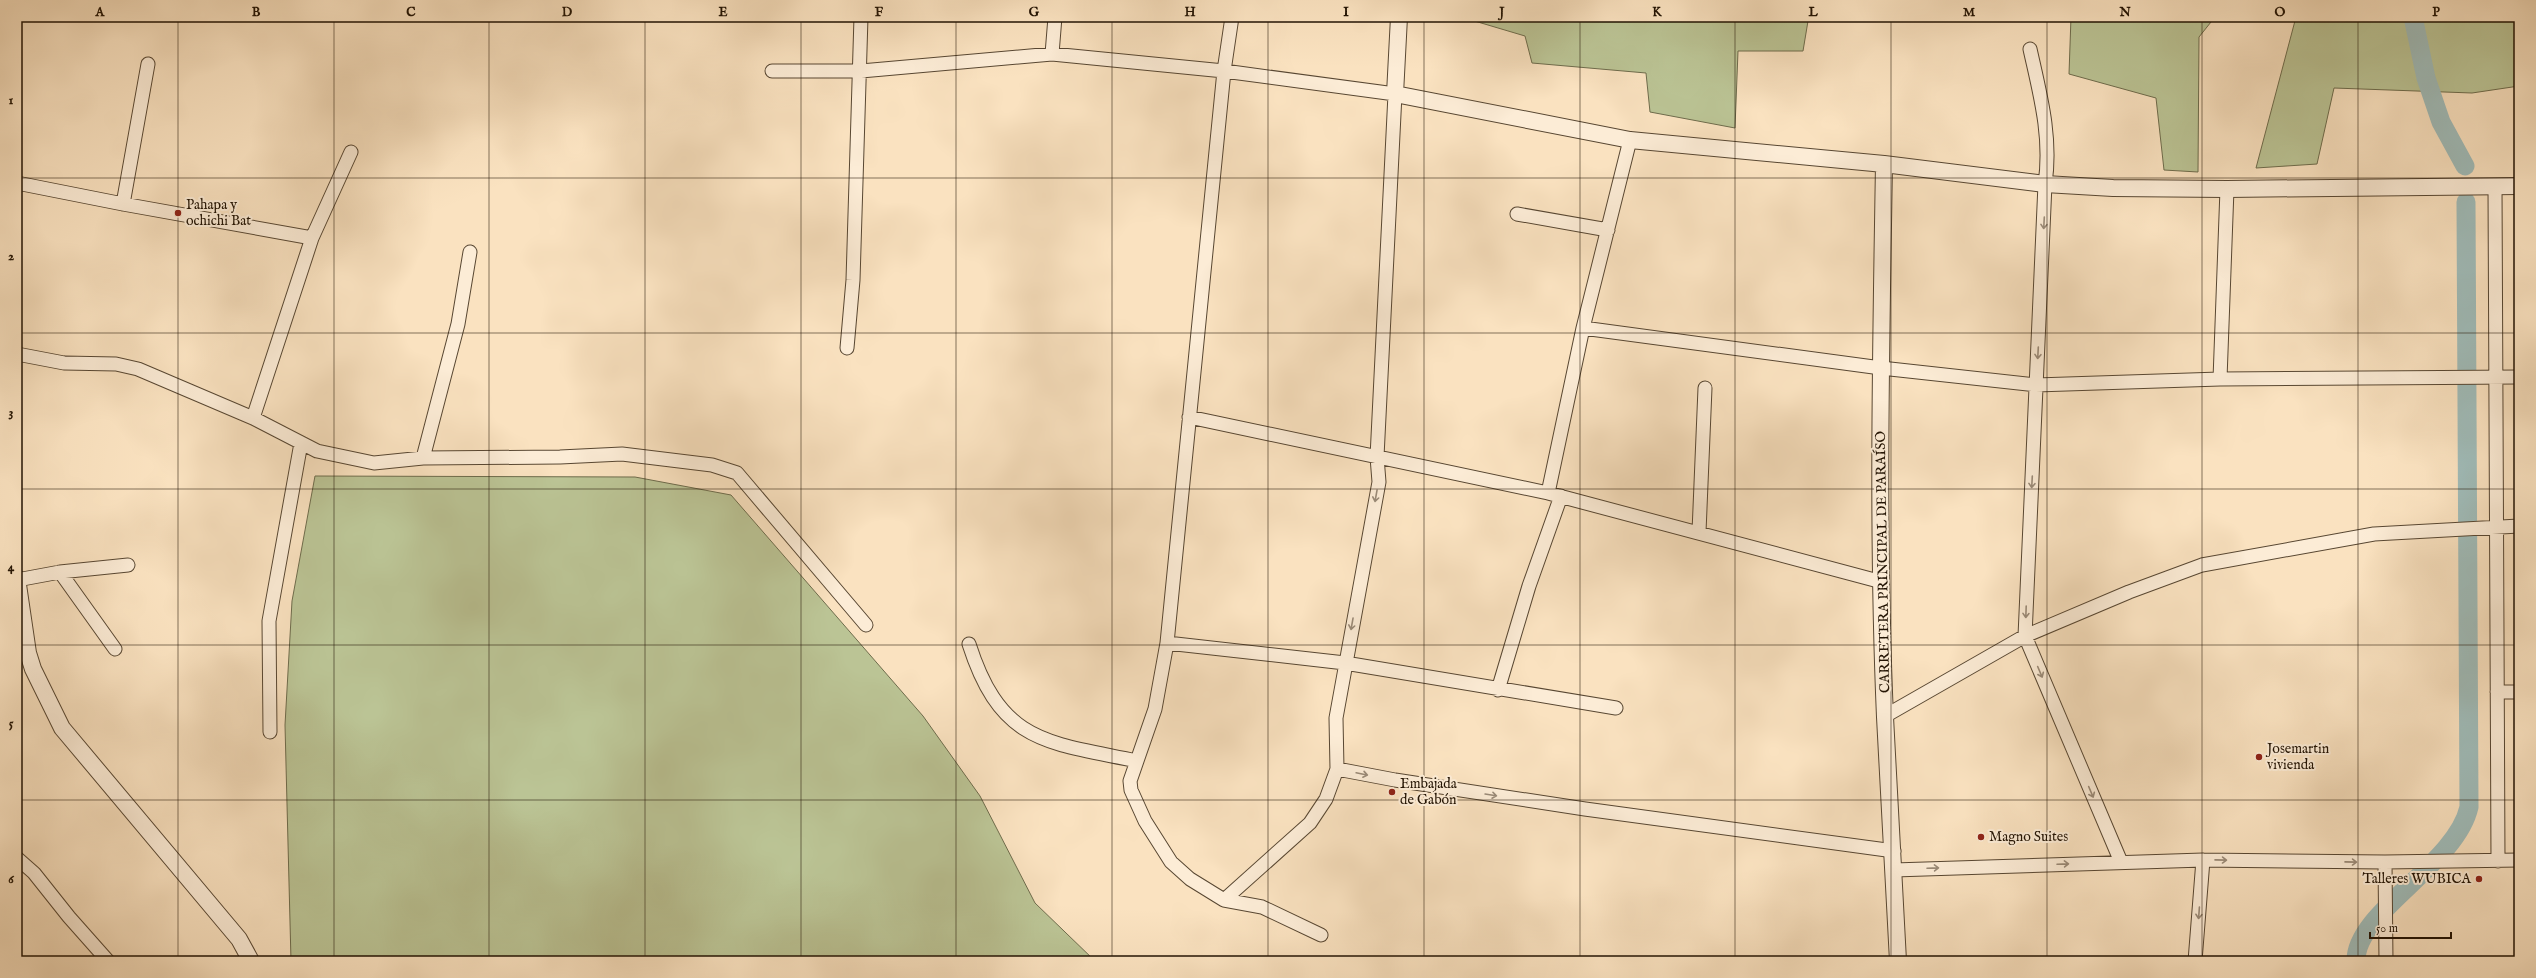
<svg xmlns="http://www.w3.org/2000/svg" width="2536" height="978" font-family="'IM FELL English',serif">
	<rect width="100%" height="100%" fill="#fae2c0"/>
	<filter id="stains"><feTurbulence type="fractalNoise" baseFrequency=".005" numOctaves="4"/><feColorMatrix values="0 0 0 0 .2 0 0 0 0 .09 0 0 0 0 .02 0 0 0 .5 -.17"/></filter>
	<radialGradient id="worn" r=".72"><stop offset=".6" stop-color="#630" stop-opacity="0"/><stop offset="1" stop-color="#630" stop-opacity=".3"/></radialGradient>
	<path fill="#bbc495" stroke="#6e6c4c" d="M 1461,17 L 1776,17 L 1776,19 L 1808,21 L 1803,51 L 1738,51 L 1735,128 L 1650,112 L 1646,73 L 1532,63 L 1525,36 Z
		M 2071,17 L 2215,17 L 2199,37 L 2198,172 L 2164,170 L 2156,98 L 2069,74 Z
		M 2296,17 L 2519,17 L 2519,86 L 2472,93 L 2334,88 L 2317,164 L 2256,168 Z
		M 315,476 L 635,477 L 731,495 L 923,716 L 980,796 L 1035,903 L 1095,961 L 291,961 L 285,725 L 292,601 Z"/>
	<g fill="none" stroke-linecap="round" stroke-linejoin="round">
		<path stroke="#a0bcb9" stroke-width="19" d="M 2413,17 L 2426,78 L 2441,122 L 2465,166
			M 2356,961 C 2355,912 2456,865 2469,807 L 2466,202"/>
		<defs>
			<path id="minor" d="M 1232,17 L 1224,71 L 1167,643 L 1345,663 L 1616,708
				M 2030,49 C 2040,94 2052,137 2045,184 L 2025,636 L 2121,862
				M 1052,54 L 1055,17
				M 772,71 L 861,71 L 1052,54 L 1224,71 L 1395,94 L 1377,457 L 1379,482 L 1336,718 L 1337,769 L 1395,780 L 1585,809 L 1894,851
				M 17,183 L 123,204 L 312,238
				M 2495,187 L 2498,861
				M 123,204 L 148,64
				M 1517,214 L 1608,230
				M 1583,328 L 1881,368 L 2036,385 L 2220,379 L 2519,377
				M 847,348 L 853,280 L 861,17
				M 17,354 L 64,363 L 116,364 L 138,369 L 253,418 L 317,451 L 374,463 L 423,458 L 560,457 L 622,454 L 712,465 L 737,473 L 866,625
				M 2220,379 L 2227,189
				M 1189,417 L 1548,493 L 1882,582
				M 253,418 L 312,238 L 351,152
				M 423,458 L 458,324 L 470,252
				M 1548,493 L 1583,328 L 1630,140
				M 1699,532 L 1705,388
				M 60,572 L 115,649
				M 17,580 L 60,572 L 128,565
				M 1167,643 L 1155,709 L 1130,781 L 1131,790 L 1145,821 L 1171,862 L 1190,879 L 1224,900 L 1262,907 L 1321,935
				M 969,644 C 1001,744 1047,742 1137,761
				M 1498,690 L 1529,586 L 1561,496
				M 2497,692 L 2519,692
				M 1885,716 L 2025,636 L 2129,592 L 2202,565 L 2374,534 L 2519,526
				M 270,732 L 269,621 L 301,443
				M 17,858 L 34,873 L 69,917 L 108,961
				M 2385,862 L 2386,961
				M 1894,870 L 2203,860 L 2385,862 L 2519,860
				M 1224,900 L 1310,823 L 1326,799 L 1337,769
				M 2195,961 L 2203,860"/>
			<path id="tertiary" d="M 1399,17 L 1395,94 L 1630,140 L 1884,164 L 2045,184 L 2113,188 L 2227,189 L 2519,186
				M 1884,164 C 1881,348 1877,533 1885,717 C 1889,798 1894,880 1898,961
				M 17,578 L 28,653 L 33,669 L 62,728 L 239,939 L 251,961"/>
		</defs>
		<use href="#minor" stroke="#584732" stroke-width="15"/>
		<use href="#tertiary" stroke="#584732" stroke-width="18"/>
		<use href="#minor" stroke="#fcecd6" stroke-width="13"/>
		<use href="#tertiary" stroke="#fcecd6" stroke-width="16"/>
	</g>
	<defs><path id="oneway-shaft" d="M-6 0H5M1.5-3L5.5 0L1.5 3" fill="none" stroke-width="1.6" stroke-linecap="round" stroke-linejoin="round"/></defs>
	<g stroke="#9a8a77">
		<use href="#oneway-shaft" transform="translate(2044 223) rotate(93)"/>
		<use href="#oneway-shaft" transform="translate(2038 353) rotate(93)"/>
		<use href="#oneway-shaft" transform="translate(2032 482) rotate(93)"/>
		<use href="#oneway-shaft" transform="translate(1376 496) rotate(100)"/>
		<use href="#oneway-shaft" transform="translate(2026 612) rotate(92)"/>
		<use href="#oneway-shaft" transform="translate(1352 624) rotate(100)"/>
		<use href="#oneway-shaft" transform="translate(2040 672) rotate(67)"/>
		<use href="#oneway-shaft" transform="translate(1362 774) rotate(12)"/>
		<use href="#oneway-shaft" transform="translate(2091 792) rotate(67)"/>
		<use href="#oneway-shaft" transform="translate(1491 795) rotate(9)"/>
		<use href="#oneway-shaft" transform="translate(2221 860) rotate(1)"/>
		<use href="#oneway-shaft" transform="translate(2351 862) rotate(1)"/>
		<use href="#oneway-shaft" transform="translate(2063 864) rotate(-2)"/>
		<use href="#oneway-shaft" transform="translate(1933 868) rotate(-2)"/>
		<use href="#oneway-shaft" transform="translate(2199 913) rotate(94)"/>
	</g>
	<path fill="none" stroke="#221303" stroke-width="1" stroke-opacity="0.55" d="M 178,17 L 178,961M 334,17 L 334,961M 489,17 L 489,961M 645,17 L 645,961M 801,17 L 801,961M 956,17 L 956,961M 1112,17 L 1112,961M 1268,17 L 1268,961M 1424,17 L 1424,961M 1580,17 L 1580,961M 1735,17 L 1735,961M 1891,17 L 1891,961M 2047,17 L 2047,961M 2202,17 L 2202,961M 2358,17 L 2358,961M 17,178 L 2519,178M 17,333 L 2519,333M 17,489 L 2519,489M 17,645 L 2519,645M 17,800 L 2519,800"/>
	<g fill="#8f2418" stroke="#fcecd6" stroke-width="1.5">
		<circle cx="178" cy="213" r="4"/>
		<circle cx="2259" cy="757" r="4"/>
		<circle cx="1392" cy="792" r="4"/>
		<circle cx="1981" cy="837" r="4"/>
		<circle cx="2479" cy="879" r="4"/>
	</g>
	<g text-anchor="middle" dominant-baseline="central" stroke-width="4" stroke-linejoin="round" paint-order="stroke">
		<g font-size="14" fill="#221303" stroke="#fcecd6" text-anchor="start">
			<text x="186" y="205">Pahapa y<tspan x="186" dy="16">ochichi Bat</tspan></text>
			<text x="2267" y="749">Josemartin<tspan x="2267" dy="16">vivienda</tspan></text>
			<text x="1400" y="784">Embajada<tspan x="1400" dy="16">de Gabón</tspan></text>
			<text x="1989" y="837">Magno Suites</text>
			<text x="2471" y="879" text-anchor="end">Talleres WUBICA</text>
		</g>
		<g font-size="14" fill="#221303" stroke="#fcecd6">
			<text transform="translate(1883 562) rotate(-91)">CARRETERA PRINCIPAL DE PARAÍSO</text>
		</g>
	</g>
	<rect width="2536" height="978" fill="none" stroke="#fae2c0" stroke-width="44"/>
	<path d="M2370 932v6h81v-6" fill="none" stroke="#221303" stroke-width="2"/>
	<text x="2376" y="932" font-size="12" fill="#221303" stroke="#fcecd6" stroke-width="3" paint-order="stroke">50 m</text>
	<rect x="22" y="22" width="2492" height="934" fill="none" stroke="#221303" stroke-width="1.5"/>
	<g font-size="13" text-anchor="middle" font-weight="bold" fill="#221303">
		<text x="100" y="16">A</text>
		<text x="256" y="16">B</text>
		<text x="411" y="16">C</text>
		<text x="567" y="16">D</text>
		<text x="723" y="16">E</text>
		<text x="879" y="16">F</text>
		<text x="1034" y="16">G</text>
		<text x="1190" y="16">H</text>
		<text x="1346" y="16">I</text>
		<text x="1502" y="16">J</text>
		<text x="1657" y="16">K</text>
		<text x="1813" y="16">L</text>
		<text x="1969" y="16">M</text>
		<text x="2125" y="16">N</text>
		<text x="2280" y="16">O</text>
		<text x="2436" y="16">P</text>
		<text x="11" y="104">1</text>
		<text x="11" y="260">2</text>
		<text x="11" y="416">3</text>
		<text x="11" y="571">4</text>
		<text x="11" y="727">5</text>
		<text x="11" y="883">6</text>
	</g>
	<rect width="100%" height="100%" filter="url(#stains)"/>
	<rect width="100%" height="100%" fill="url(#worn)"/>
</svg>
